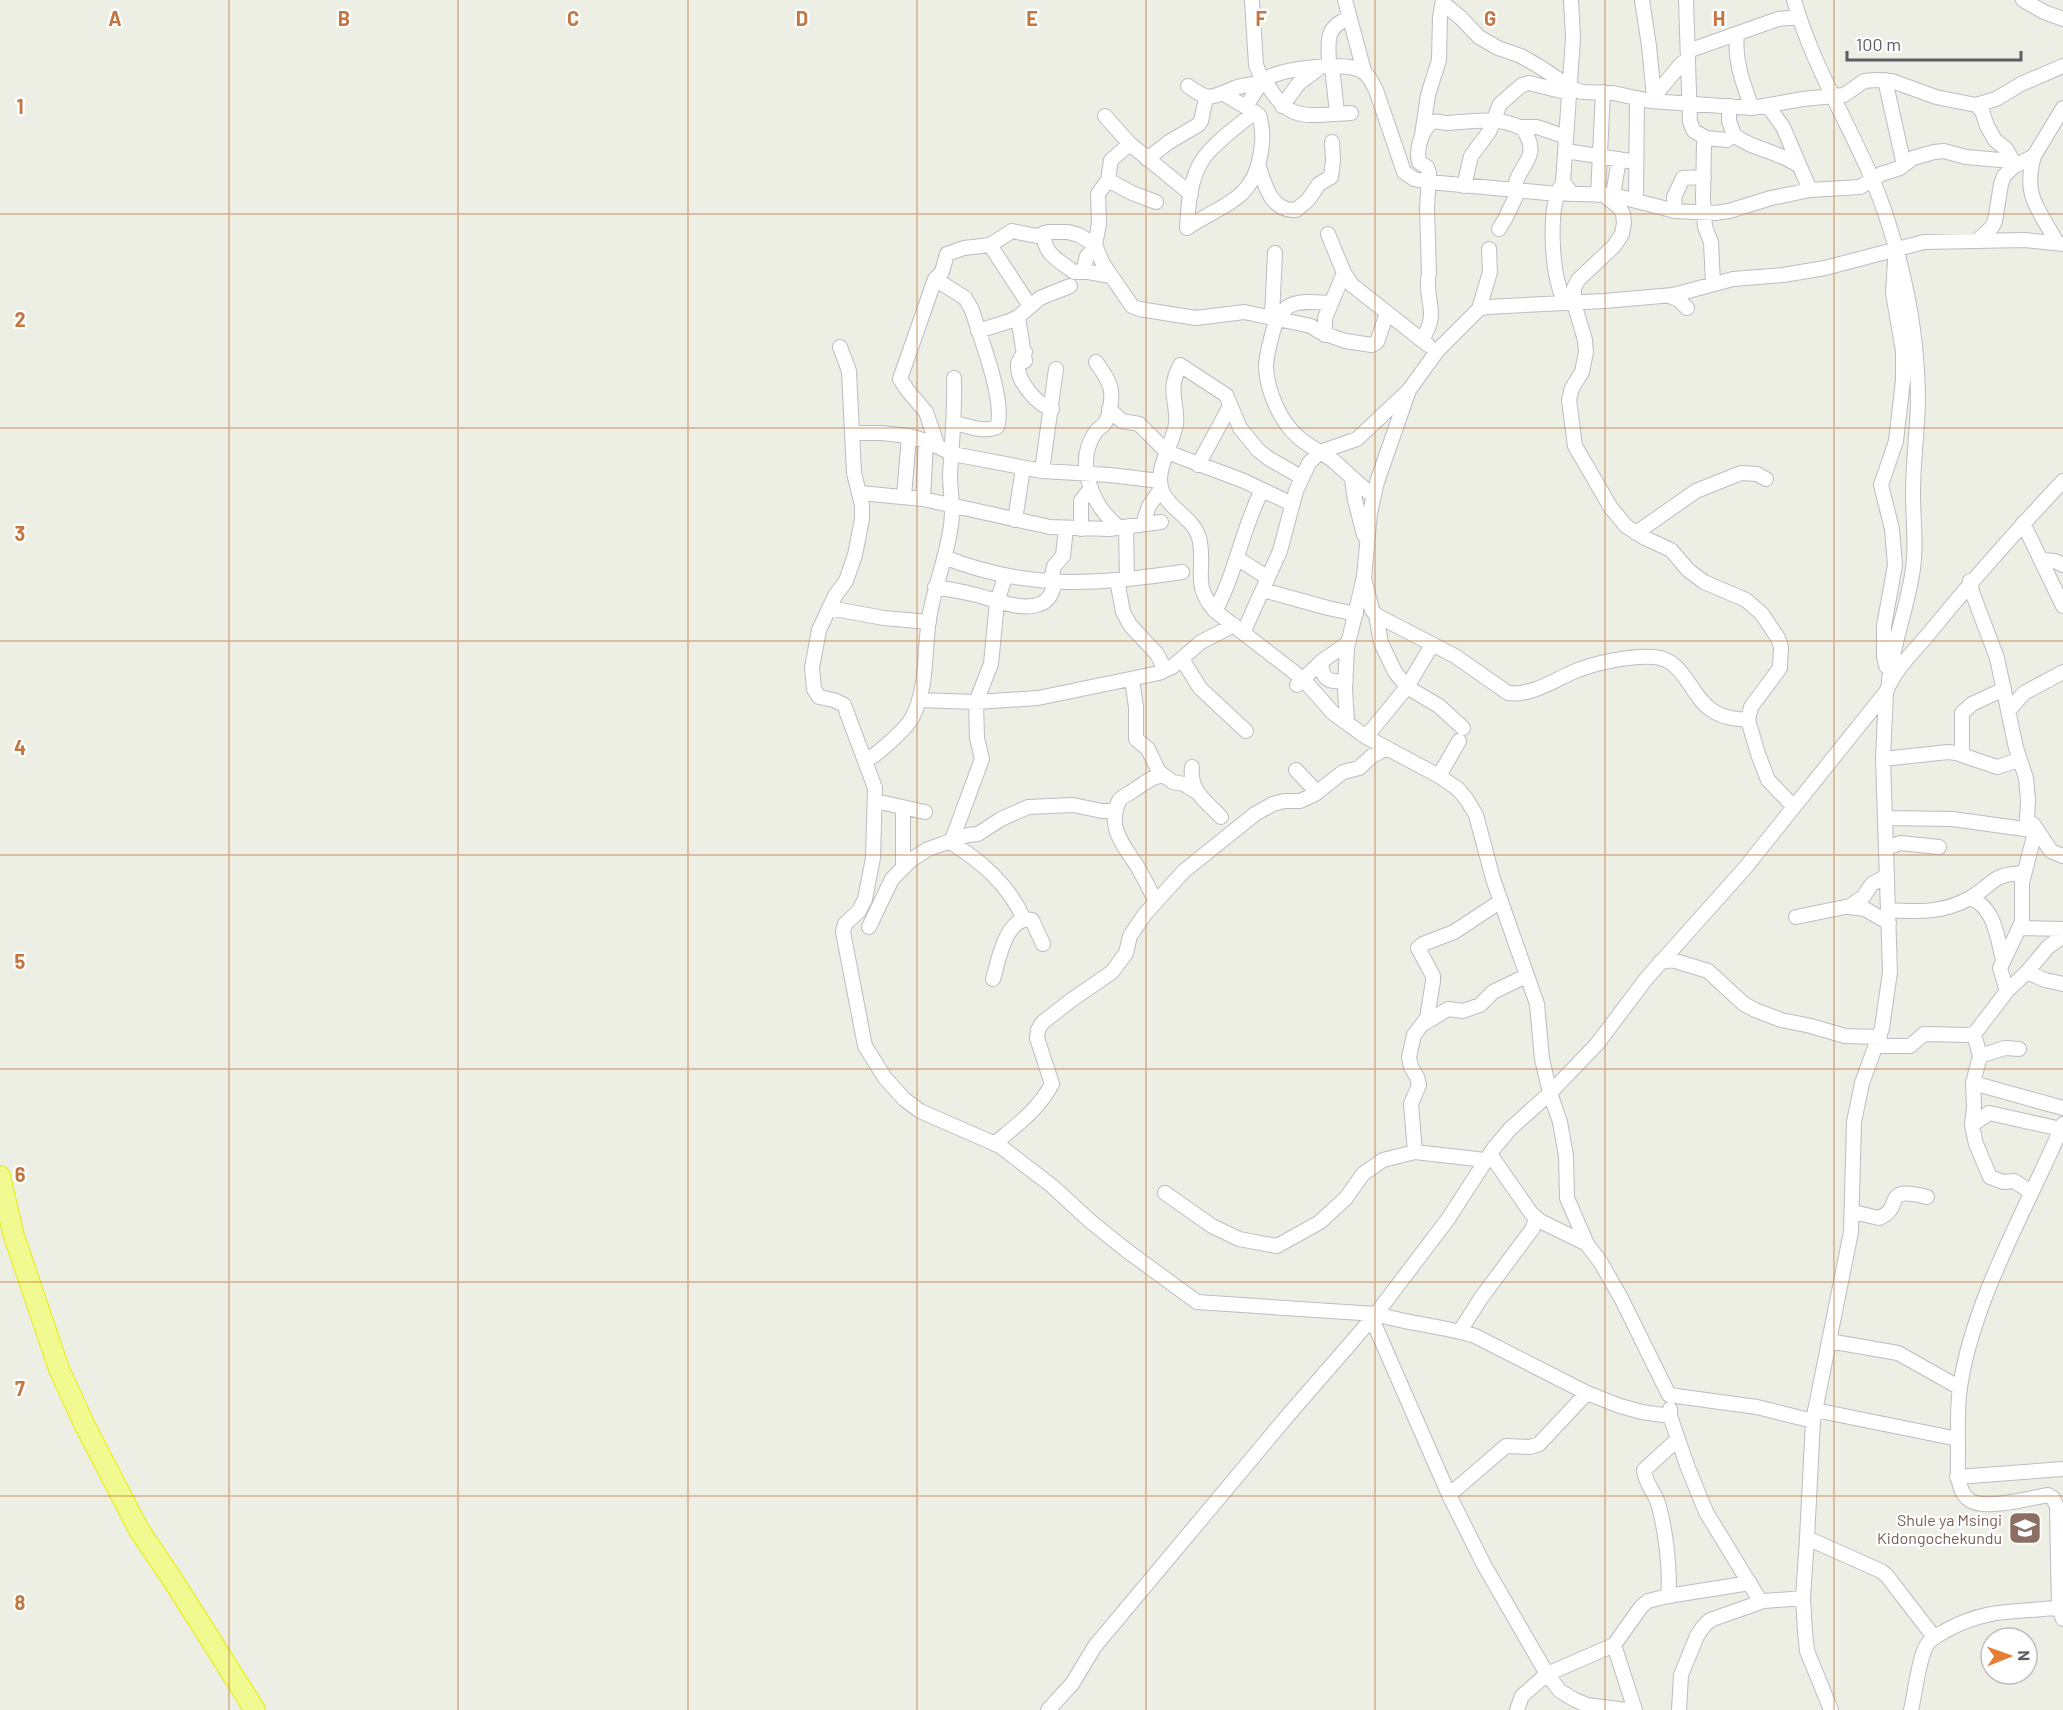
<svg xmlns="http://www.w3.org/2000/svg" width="2063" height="1710" font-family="Barlow,sans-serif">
	<rect width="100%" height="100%" fill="#edefe5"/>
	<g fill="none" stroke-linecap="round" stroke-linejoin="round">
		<defs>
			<path id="minor" d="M 1345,0 L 1364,71
				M 1571,0 L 1573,38 L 1563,182 L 1572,194
				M 1642,0 L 1649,46 L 1654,97
				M 1686,0 L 1690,122 L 1694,131 L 1706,138
				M 1794,0 C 1816,79 1865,146 1889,225 C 1907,281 1918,344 1918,403 C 1917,433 1913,463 1913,494 C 1913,521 1917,548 1912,575 C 1906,612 1893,642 1889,681
				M 2023,0 L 2044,12 L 2063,19
				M 1443,3 L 1461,18 L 1479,37 L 1498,48 L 1521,56 L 1540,67 L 1573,89 L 1582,92 L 1613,93 L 1650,101 L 1752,108 L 1803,99 L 1844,95 L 1864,81 L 1876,80 L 1892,81 L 1936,97 L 1976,105 L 1996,99 L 2021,84 L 2063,66
				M 1737,34 C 1734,61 1743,83 1752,108
				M 1688,51 L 1778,19 L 1799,17
				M 1329,67 C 1329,43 1323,28 1349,18
				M 1332,67 L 1337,113
				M 1265,80 C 1288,124 1307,115 1351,113
				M 1885,80 L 1904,165
				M 1188,86 C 1208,100 1208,99 1230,90 C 1239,85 1252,85 1263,82 L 1256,65 L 1252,0
				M 1652,99 L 1681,64 L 1688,59
				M 1976,105 L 1982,111 L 1987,126 L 1995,140 L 2006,149 L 2015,164
				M 1246,106 C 1252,98 1258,85 1266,79 C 1281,68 1346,61 1362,71 C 1369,75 1372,83 1376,90 L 1404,172 L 1414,179 L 1429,182 L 1547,193 L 1613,195 L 1675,211 L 1715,213 L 1729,211 L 1771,198 L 1810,190 L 1860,187 L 1881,174 L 1900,168 L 1913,158 L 1934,152 L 1944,151 L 1966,157 L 2012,161
				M 1282,106 L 1299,83 L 1318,69
				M 1729,106 L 1729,121 L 1734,135 C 1753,150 1779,151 1799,166
				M 1768,106 L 1783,127 L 1810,190
				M 1105,116 L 1130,144 L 1191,194
				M 1520,127 L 1537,127 L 1566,137
				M 1422,135 L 1428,95 L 1439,60 L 1440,17 L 1443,0
				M 1130,144 L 1111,160 L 1108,180 L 1098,194 L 1099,224 L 1095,245 L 1103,264 L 1132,306 L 1139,309 L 1196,318 L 1244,312 L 1311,326 L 1320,332 L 1345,341 L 1372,345 L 1377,342 L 1387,313
				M 1566,151 L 1636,162
				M 2034,156 C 2022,197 2040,210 2057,243
				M 1147,159 L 1169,142 L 1198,125 L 1201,121 L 1206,98
				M 1259,167 C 1265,186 1272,212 1296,210 L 1308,200 L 1319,184 L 1331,177 L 1333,160 L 1332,142
				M 1108,180 L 1132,193 L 1156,202
				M 1464,186 L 1471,156 L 1489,132 L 1500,104 L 1522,85 L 1529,83 L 1569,93
				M 1561,186 C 1548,209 1552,265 1560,290 C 1561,295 1564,299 1566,303
				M 1598,195 L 1603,92
				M 1604,195 L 1619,207 L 1623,214 L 1624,223 L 1622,234 L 1614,246 L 1578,280 L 1574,288 L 1574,303 L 1585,340 L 1586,352 L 1582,372 L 1572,388 L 1569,400 L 1575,446 L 1611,508 L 1626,526 L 1645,538 L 1671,550 L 1688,570 L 1704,582 L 1746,600 L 1762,614 L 1778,638 L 1781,647 L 1780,668 L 1751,707 L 1748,720 L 1758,754 L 1768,780 L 1793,806
				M 1613,195 L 1619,159
				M 1636,200 L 1637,98
				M 1675,211 L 1674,197 L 1683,178 L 1704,177
				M 1187,228 C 1220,205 1252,202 1260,157 C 1263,144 1263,128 1259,115 L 1224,94
				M 1187,228 C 1188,206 1190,178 1203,159 C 1215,142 1239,125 1255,112
				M 1499,229 L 1505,219 L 1519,190
				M 1044,233 C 1043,252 1056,259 1070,269 L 1074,272 L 1088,272 L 1111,276
				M 1328,234 L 1344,273 L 1352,285 L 1428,345
				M 1978,240 L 1992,227 L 1995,221 L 2001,184 L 2004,176 L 2013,167 L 2034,156 L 2063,108
				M 990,245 L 1030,306
				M 1083,271 L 1087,256 L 1096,248
				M 935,279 L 965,298 L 972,310 C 980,337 1006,402 997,427 C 984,433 968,426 955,423
				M 1713,283 L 1711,242 L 1705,227 L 1703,199 L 1704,144 L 1706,138 L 1727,140 L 1734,135
				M 1670,296 L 1679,300 L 1687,308
				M 1330,303 C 1301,301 1282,298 1273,331 C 1270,343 1266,355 1266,367 C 1267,391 1280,421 1298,437 C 1309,447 1324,453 1336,463 C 1348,474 1360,485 1373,496
				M 1479,309 L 1490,272 L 1489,249
				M 1018,317 L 1025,361
				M 1272,317 L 1275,253
				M 978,331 L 1010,321 L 1018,317 L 1040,298 L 1070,286
				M 1325,335 L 1325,318 L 1344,273
				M 1422,339 C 1441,312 1423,299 1429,273 L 1427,209 L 1429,173 L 1427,167 L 1419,162 C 1416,150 1421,131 1431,123 C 1436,119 1443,124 1449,123 C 1474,121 1500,116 1523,129 C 1543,159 1517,164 1514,190
				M 840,347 L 849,371 L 854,473 L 862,505 L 862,519 L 855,555 L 846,581 L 835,596 L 819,630 L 812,668 L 814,689 L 819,697 L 834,700 L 844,705 L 875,788 L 873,858 L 865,899 L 859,911 L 845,924 L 843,932 L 865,1046 L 885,1078 L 904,1099 L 920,1111 L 1000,1146 L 1052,1186 L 1090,1221 L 1126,1250 L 1197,1302 L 1376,1314 C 1409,1324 1443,1326 1475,1336 L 1587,1393 L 1620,1406 L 1642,1412 L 1670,1416
				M 1025,352 C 1022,356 1018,360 1018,365 C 1017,381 1037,405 1052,409
				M 1096,362 C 1102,371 1110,381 1111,391 C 1112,400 1110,415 1105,423 C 1102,427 1097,429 1095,433 C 1074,464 1093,508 1120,528
				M 1109,409 L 1122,421 L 1139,424 L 1167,452 L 1244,481 L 1292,504
				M 852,433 L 882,433 L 909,436 L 926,441 L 953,454 L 1042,471 L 1110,475 L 1160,481
				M 938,447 L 926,412 L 908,391 L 900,379 L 935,279 L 942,272 L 947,254 L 964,248 L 990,245 L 1012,231 L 1037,236 L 1048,232 L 1068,232 L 1079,235 L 1095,245
				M 1198,465 L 1230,406
				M 1042,471 L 1056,369
				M 1301,477 L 1268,458 L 1258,450 L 1240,428 L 1226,395 L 1180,365 C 1179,369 1176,373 1175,378 C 1170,392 1178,409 1176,424 C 1173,444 1154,470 1162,491 C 1170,511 1196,518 1200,542 C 1205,572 1192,584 1215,611 L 1303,679 L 1333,713 L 1366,737 L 1439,776 L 1458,789 L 1467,800 L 1476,815 L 1493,879 L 1537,1004 L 1542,1059 L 1550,1093 L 1560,1122 L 1566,1156 L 1567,1198 L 1587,1244 L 1601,1263 L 1621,1298 L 1669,1395 L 1757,1407 L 1813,1421
				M 1352,479 L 1355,500 L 1364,535
				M 860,493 L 923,499 L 1050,527 L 1109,529 L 1161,522
				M 904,496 L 909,436
				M 923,499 L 926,441
				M 1015,520 L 1023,468
				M 2023,523 L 2063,606
				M 1143,524 L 1149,506 L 1161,489
				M 1126,527 L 1127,579
				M 1081,529 L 1081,501 L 1091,488
				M 1636,533 L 1696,491 L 1741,473 L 1757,474 L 1766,479
				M 944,557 C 1026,590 1097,585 1182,572
				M 1237,558 L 1268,578
				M 2042,560 L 2055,561 L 2063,565
				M 1117,580 L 1123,612 L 1130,625 L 1157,654 L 1165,670
				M 1051,581 L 1054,566 L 1063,556 L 1066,528
				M 1970,581 L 1972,592 L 1997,658 L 2016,748 L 2026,778 L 2028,800 L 2027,819 L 2034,836 L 2022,883 L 2022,922 L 2000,968 L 2007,991
				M 1365,582 L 1372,610 L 1376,615 L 1455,656 L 1508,693 C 1531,696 1553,681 1573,672 C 1594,663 1631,655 1654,657 C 1685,659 1690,697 1713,711 C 1724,718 1736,719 1748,720
				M 935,587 C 947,589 960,591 972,594 C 991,598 1021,612 1040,604 C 1050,601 1052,591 1056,582
				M 1263,590 L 1328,608 L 1356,614
				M 829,608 L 884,618 L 929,622
				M 1215,611 C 1236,573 1242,529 1262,490
				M 1376,615 L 1381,643 L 1395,672 L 1407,687 L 1439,706 L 1463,728
				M 1244,631 L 1280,551 L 1296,491 L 1309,463 L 1320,452 L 1357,439 L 1408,391
				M 1182,659 L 1200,688 L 1246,731
				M 1322,661 C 1320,678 1329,684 1346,680
				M 1886,666 L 1884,656 L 1884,626 L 1895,565 L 1892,529 L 1881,485 L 1896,441 L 1903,380 L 1903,351 L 1893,293 L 1895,260
				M 1132,679 L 1136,707 L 1136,739 L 1148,749 L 1159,772 L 1173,782 L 1184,784 L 1195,791
				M 1297,685 L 1322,661 L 1348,643
				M 919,700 L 976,702 L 1038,698 L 1159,673 L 1172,667 L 1201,642 L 1234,625
				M 2009,710 L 2024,693 L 2063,672
				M 1347,722 L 1345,688 L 1347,648 L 1364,577 L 1370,513 L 1377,482 L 1409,390 L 1438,350 L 1479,309 L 1487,307 L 1604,301 L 1673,295 L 1733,279 L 1783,275 L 1825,268 L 1924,242 L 2025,240 L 2063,244
				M 1366,737 L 1407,687 L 1432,645
				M 1962,755 L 1962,713 L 1972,704 L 2004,689
				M 1883,759 L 1948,752 L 1956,753 L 1997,767 L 2019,760
				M 865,761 C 877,755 905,730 912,718 C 928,687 924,652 929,619 C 934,587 947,557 951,525 C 954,508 950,491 950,475 C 952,442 955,411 954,378
				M 1192,767 C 1189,791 1206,801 1221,817
				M 1296,770 L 1314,789 L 1320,790
				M 1439,776 L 1459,741
				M 875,801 L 925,812
				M 1886,818 L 1952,819 L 2032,830
				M 2033,824 L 2051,851 L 2063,856
				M 952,840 L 982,759 L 977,738 L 976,702 L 991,664 L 997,602 L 1005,577
				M 949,841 C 982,862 1008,884 1024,919
				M 1887,848 L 1900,843 L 1939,847
				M 903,867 L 903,808
				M 1153,896 C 1148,886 1143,876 1137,866 C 1125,847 1106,827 1119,801 C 1122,796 1129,794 1134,790 C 1144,784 1150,777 1163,775
				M 1970,898 C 1995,907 1997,937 2003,960
				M 1848,907 L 1865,909 L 1889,923
				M 1888,910 C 1917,912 1944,913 1970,898 C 1996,883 1989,875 2023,873
				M 1796,917 L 1850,906 L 1863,897 L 1872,884 L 1887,876
				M 869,927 L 892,879 L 911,860 L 928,849 L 968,835 L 978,834 L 1001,819 L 1028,807 L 1073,805 L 1102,811 L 1116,811
				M 2020,928 L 2063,929
				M 1660,962 L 1672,960 L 1708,971 L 1744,1004 L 1755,1010 L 1781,1020 L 1811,1026 L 1845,1036 L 1880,1037
				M 2027,972 L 2048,947 L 2063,936
				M 993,979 C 998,962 1006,914 1032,920 L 1043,944
				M 1425,1023 L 1448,1009 L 1463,1011 L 1480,1005 L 1493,992 L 1526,976
				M 1976,1041 L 1980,1056 L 1973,1083 L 1974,1107 L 1972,1125 L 1976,1144 L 1990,1177 L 2003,1182 L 2014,1181 L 2031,1192
				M 1876,1046 L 1910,1046 L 1924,1034 L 1969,1035 L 1975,1033 L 2007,991 L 2027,972 L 2045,980 L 2063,984
				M 1980,1056 L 2005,1048 L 2019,1049
				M 1973,1083 L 2063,1108
				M 2063,1124 C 2028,1207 1974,1296 1960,1387 C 1957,1407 1958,1430 1958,1451 C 1958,1466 1955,1492 1971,1501 C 1987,1510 2030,1498 2048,1495 L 2053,1498 L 2057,1507 L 2059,1608 L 2063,1619
				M 1972,1125 L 1989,1113 L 2061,1129
				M 994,1144 C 1017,1125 1038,1110 1052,1084 L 1037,1038 L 1038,1030 L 1042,1023 L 1070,1001 L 1112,972 L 1126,953 L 1130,936 L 1145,914 L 1184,871 L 1255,814 L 1273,804 L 1284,801 L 1300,801 L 1315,794 L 1343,772 L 1359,768 L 1372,756 L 1387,748
				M 1415,1152 L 1411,1104 L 1419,1085 L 1417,1077 L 1411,1067 L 1409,1057 L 1414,1035 L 1427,1018 L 1433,981 L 1433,976 L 1418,948 L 1423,944 L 1454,932 L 1501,901
				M 1490,1154 L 1531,1213 L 1540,1221 L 1587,1244
				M 1165,1193 L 1212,1226 L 1239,1239 L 1277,1246 L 1320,1222 L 1346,1198 L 1363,1174 L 1383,1160 L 1415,1152 L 1485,1160
				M 1853,1212 L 1879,1218 C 1906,1207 1879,1185 1927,1197
				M 1372,1319 L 1449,1495 L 1484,1565 L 1547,1674 L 1560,1691 L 1575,1700 L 1587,1705 L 1626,1710
				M 1460,1331 L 1481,1298 L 1533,1228 L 1536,1217
				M 1829,1341 L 1898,1353 L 1960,1388
				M 1670,1409 L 1670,1416 L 1688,1468 L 1706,1512 L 1759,1599 L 1764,1601 L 1803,1598
				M 1815,1410 L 1958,1439
				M 1957,1477 L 2063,1469
				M 1449,1495 L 1506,1446 L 1530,1447 L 1539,1444 L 1587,1393
				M 1807,1538 L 1881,1571 L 1887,1576 L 1934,1637
				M 1668,1596 C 1671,1573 1665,1526 1658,1503 C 1654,1491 1645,1483 1644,1470 L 1678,1439
				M 1614,1645 L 1635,1710
				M 1048,1710 L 1072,1684 L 1095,1646 L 1290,1413 L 1376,1314 L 1448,1219 L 1494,1148 L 1510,1129 L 1550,1093 L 1597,1044 L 1646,979 L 1745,868 L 1886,692
				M 1517,1710 L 1522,1696 L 1547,1674 L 1614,1645 L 1641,1607 L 1648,1601 L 1668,1596 L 1750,1583
				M 1679,1710 L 1681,1675 L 1697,1636 L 1703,1627 L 1710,1620 L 1764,1601
				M 1831,1710 L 1807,1651 L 1805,1632 L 1803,1598 L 1807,1538 L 1813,1421 L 1851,1232 L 1854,1122 L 1862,1083 L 1882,1028 L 1890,972 L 1883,759 L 1886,692 C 1894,671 1911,654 1926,637 C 1970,583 2015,532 2063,481
				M 1911,1710 C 1915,1694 1919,1655 1928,1643 C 1933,1637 1940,1634 1947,1630 C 1988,1607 2019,1613 2063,1607"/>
			<path id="highway" d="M 0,1176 L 13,1233 L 59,1369 L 84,1424 L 139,1530 L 174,1582 L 255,1710"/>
		</defs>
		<use href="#minor" stroke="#bcbcc3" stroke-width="16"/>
		<use href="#highway" stroke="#e8ee05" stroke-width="22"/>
		<use href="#minor" stroke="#fff" stroke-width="14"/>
		<use href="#highway" stroke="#f1fa90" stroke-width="20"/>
	</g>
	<path fill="none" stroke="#c37640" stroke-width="1.5" stroke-opacity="0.55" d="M 229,0 L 229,1710M 458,0 L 458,1710M 688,0 L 688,1710M 917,0 L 917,1710M 1146,0 L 1146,1710M 1375,0 L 1375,1710M 1605,0 L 1605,1710M 1834,0 L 1834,1710M 0,214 L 2063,214M 0,428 L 2063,428M 0,641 L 2063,641M 0,855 L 2063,855M 0,1069 L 2063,1069M 0,1282 L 2063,1282M 0,1496 L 2063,1496"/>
	<defs>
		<symbol id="school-square" viewBox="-11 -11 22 22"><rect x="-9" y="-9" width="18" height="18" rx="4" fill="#8d6e63" stroke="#fff"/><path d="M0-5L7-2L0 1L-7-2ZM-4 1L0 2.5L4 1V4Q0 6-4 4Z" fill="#fff"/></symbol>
	</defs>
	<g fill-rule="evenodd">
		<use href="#school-square" x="2006" y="1509" width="38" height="38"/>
	</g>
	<g text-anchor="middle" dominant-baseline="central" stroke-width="4.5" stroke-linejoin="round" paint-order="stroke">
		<g font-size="16" fill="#785e54" stroke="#fff" text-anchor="end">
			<text x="2002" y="1519">Shule ya Msingi<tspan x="2002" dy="18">Kidongochekundu</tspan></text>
		</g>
	</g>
	<g font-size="20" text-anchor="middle" font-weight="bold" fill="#c37640" stroke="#fff" stroke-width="4.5" stroke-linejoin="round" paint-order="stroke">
		<text x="115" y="26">A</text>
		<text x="344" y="26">B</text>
		<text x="573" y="26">C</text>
		<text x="802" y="26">D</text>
		<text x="1032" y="26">E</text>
		<text x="1261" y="26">F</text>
		<text x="1490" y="26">G</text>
		<text x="1719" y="26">H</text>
		<text x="20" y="114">1</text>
		<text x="20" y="327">2</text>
		<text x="20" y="541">3</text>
		<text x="20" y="755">4</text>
		<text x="20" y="969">5</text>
		<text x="20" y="1182">6</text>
		<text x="20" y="1396">7</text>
		<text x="20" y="1610">8</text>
	</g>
	<g transform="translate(2009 1656) rotate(89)"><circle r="28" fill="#ffffff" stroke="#bebec1" stroke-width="1.5"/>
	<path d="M0-4.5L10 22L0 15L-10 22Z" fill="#e57e34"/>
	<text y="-9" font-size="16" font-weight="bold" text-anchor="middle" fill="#5c5d65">N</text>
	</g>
	<path d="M1847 51v9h174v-9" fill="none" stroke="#5c5d65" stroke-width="3"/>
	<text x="1856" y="51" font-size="18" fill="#5c5d65" stroke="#ffffff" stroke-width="4.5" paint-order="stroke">100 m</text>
</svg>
